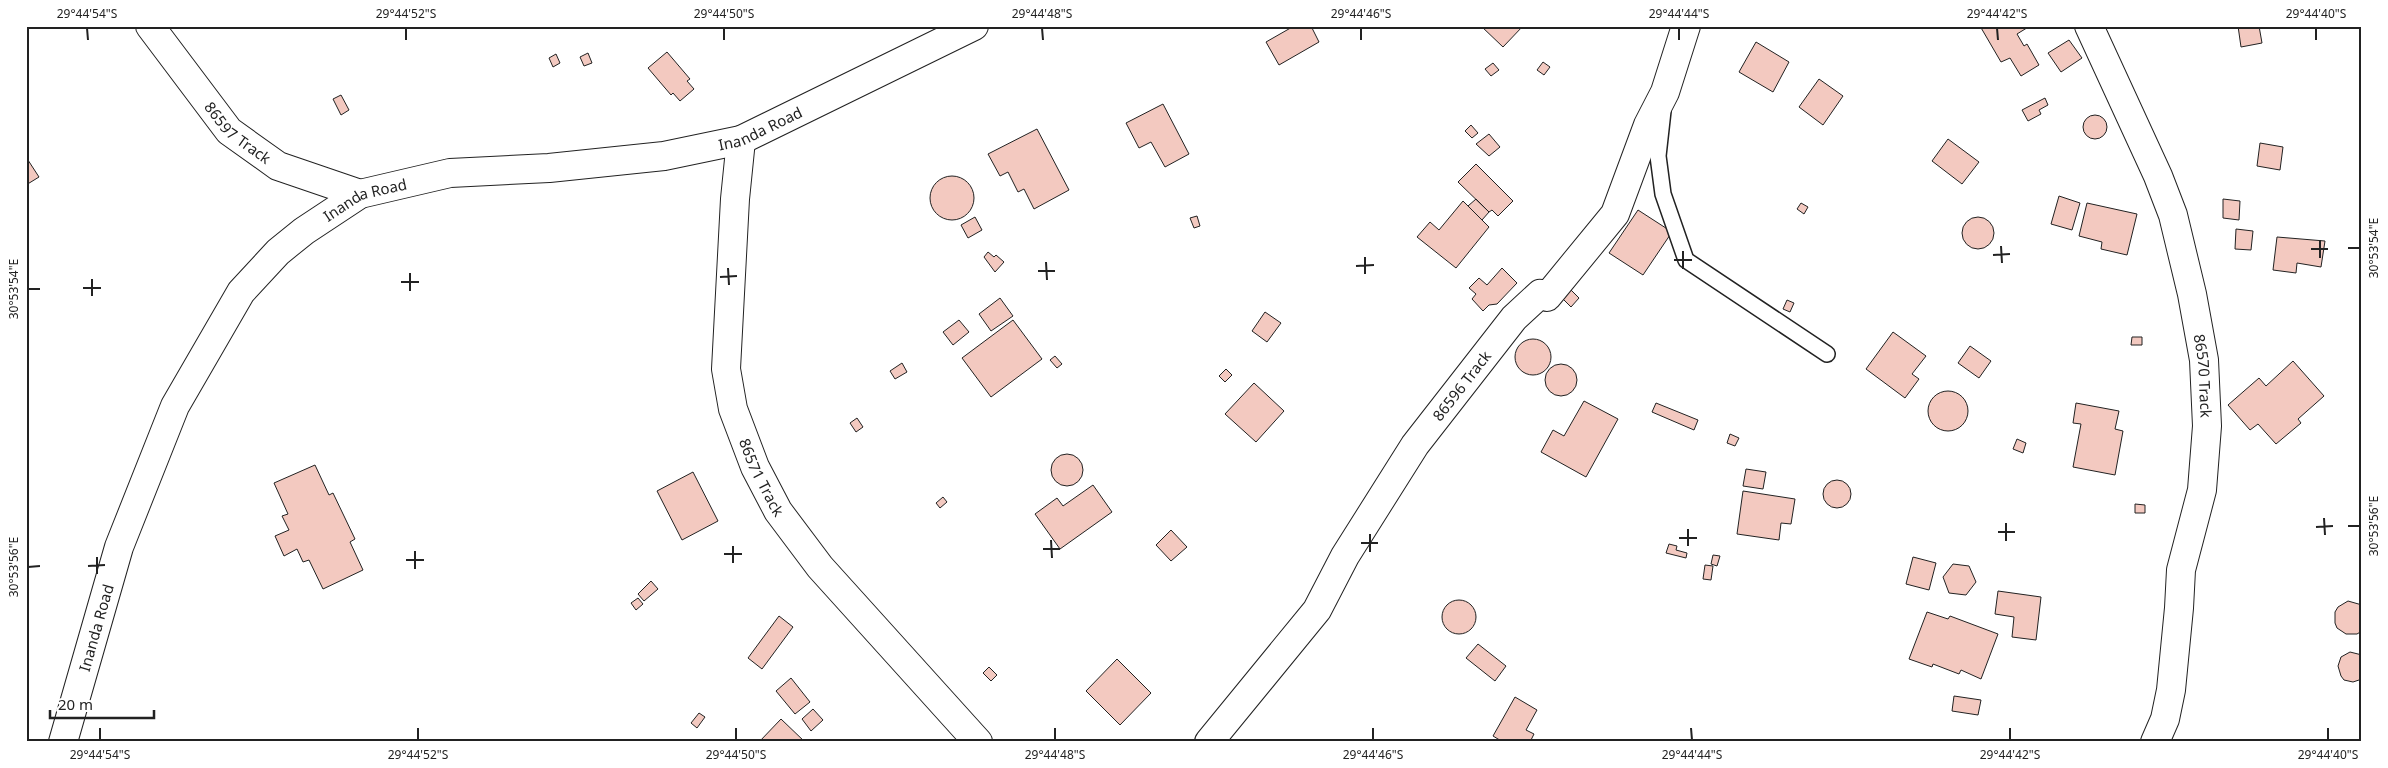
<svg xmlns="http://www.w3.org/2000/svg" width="2388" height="768" font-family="'Noto Sans',sans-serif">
	<rect width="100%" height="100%" fill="#fff"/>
	<path fill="#f3c9c0" stroke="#222" d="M 1294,26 L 1311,26 L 1319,42 L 1279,65 L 1266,42 Z
		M 1481,26 L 1523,26 L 1503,47 Z
		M 1980,26 L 2030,26 L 2017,34 L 2024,46 L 2027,44 L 2039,65 L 2021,76 L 2010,58 L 2001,62 Z
		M 2238,26 L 2259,26 L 2262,43 L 2241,47 Z
		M 2069,40 L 2082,58 L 2061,72 L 2048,53 Z
		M 1756,42 L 1789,62 L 1773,92 L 1739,72 Z
		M 667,52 L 690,79 L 687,81 L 694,89 L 680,101 L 673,93 L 671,95 L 648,68 Z
		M 588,53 L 592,63 L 584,66 L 580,57 Z
		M 556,54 L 560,63 L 553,67 L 549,58 Z
		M 1543,62 L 1550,67 L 1544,75 L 1537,70 Z
		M 1493,63 L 1499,70 L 1491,76 L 1485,69 Z
		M 1819,79 L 1843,96 L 1823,125 L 1799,107 Z
		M 341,95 L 349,110 L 341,115 L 333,99 Z
		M 2045,98 L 2048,105 L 2039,110 L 2041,114 L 2028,121 L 2022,110 Z
		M 1163,104 L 1189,154 L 1165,167 L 1151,142 L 1139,148 L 1126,123 Z
		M2083 127a12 12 0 1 1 24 0a12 12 0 1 1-24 0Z
		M 1471,125 L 1478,133 L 1472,138 L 1465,131 Z
		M 1037,129 L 1069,190 L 1034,209 L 1024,189 L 1018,192 L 1008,172 L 1000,176 L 988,154 Z
		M 1489,134 L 1500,147 L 1489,156 L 1476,144 Z
		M 1948,139 L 1979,162 L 1962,184 L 1932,161 Z
		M 2260,143 L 2283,147 L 2280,170 L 2257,166 Z
		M 26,157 L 39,177 L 26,185 Z
		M 1476,164 L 1513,201 L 1498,216 L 1492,210 L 1489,212 L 1458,182 Z
		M930 198a22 22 0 1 1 44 0a22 22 0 1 1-44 0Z
		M 2059,196 L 2080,203 L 2072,230 L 2051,224 Z
		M 1476,199 L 1489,212 L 1482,220 L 1468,206 Z
		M 2223,199 L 2240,201 L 2239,220 L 2223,218 Z
		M 1463,201 L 1489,227 L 1456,268 L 1417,237 L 1430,222 L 1439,230 Z
		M 1801,203 L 1808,207 L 1804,214 L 1797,209 Z
		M 2087,203 L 2137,214 L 2127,255 L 2101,249 L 2102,242 L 2079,236 Z
		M 1638,210 L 1672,232 L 1643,275 L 1609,253 Z
		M 1197,216 L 1200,226 L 1194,228 L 1190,218 Z
		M 975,217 L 982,230 L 968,238 L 961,225 Z
		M1962 233a16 16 0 1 1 32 0a16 16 0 1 1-32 0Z
		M 2236,229 L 2253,231 L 2251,250 L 2235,249 Z
		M 2277,237 L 2325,241 L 2321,267 L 2297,263 L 2296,273 L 2273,270 Z
		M 988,252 L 994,257 L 996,255 L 1004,262 L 995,272 L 984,257 Z
		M 1502,268 L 1517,283 L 1497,304 L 1489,305 L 1483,311 L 1472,299 L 1476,294 L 1469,288 L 1479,278 L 1487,285 Z
		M 1570,289 L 1579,298 L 1571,307 L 1562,298 Z
		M 1000,298 L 1013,316 L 991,331 L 979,314 Z
		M 1787,300 L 1794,303 L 1790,312 L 1783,309 Z
		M 1265,312 L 1281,323 L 1267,342 L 1252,331 Z
		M 959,320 L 969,332 L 953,345 L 943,332 Z
		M 1013,320 L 1042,359 L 991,397 L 962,358 Z
		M 1893,332 L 1926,356 L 1912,374 L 1919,379 L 1905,398 L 1866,369 Z
		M 2132,337 L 2142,337 L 2142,345 L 2131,345 Z
		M1515 357a18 18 0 1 1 36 0a18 18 0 1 1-36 0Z
		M 1970,346 L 1991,361 L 1979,378 L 1958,363 Z
		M 1055,356 L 1062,364 L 1057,368 L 1050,360 Z
		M 2293,361 L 2324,396 L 2298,419 L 2301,423 L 2276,444 L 2258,424 L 2250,430 L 2228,405 L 2259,378 L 2266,386 Z
		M 902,363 L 907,372 L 895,379 L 890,371 Z
		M1545 380a16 16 0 1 1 32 0a16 16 0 1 1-32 0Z
		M 1226,369 L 1232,375 L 1225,382 L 1219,376 Z
		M 1254,383 L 1284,411 L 1256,442 L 1225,414 Z
		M1928 411a20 20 0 1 1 40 0a20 20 0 1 1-40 0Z
		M 1584,401 L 1618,419 L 1586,477 L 1541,452 L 1553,430 L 1564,436 Z
		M 1656,403 L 1698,420 L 1694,430 L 1652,412 Z
		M 2076,403 L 2119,411 L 2115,429 L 2123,431 L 2115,475 L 2073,467 L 2081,424 L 2073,423 Z
		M 857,418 L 863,427 L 856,432 L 850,423 Z
		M 1730,434 L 1739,438 L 1735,446 L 1727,443 Z
		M 2017,439 L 2026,443 L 2023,453 L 2013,449 Z
		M1051 470a16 16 0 1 1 32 0a16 16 0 1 1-32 0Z
		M 315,465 L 329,495 L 333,493 L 355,539 L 350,542 L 363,570 L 323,589 L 309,560 L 303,562 L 297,549 L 284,556 L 275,536 L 289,530 L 282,516 L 288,514 L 274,483 Z
		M 1746,469 L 1766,472 L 1763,489 L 1743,486 Z
		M 693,472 L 718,521 L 682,540 L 657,491 Z
		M1823 494a14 14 0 1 1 28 0a14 14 0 1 1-28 0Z
		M 1093,485 L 1112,512 L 1060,549 L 1035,514 L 1057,498 L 1063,506 Z
		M 1743,491 L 1795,499 L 1791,524 L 1781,523 L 1779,540 L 1737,534 Z
		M 943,497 L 947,502 L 940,508 L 936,503 Z
		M 2135,504 L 2145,505 L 2145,513 L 2135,513 Z
		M 1171,530 L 1187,547 L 1171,561 L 1156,545 Z
		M 1669,544 L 1677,546 L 1676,550 L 1687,553 L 1686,558 L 1666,553 Z
		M 1713,555 L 1720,556 L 1717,566 L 1711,564 Z
		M 1913,557 L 1936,563 L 1929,590 L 1906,584 Z
		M 1953,564 L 1969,566 L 1976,582 L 1966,595 L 1949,593 L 1943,577 Z
		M 1705,565 L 1713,566 L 1711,580 L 1703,579 Z
		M 651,581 L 658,589 L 644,601 L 638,594 Z
		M 1998,591 L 2041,597 L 2036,640 L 2012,637 L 2014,617 L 1995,614 Z
		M 638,598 L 643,604 L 636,610 L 631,603 Z
		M1442 617a17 17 0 1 1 34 0a17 17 0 1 1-34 0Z
		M 2348,601 L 2362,605 L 2362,631 L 2357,634 L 2346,634 L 2337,628 L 2335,623 L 2335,612 L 2338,607 Z
		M 1927,612 L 1948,619 L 1950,616 L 1998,634 L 1981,679 L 1961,670 L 1959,674 L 1933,664 L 1932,667 L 1909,659 Z
		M 779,616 L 793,627 L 762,669 L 748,658 Z
		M 1478,644 L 1506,666 L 1495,681 L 1466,658 Z
		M 2350,652 L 2362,655 L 2362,679 L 2353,682 L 2344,680 L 2341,676 L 2338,666 L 2341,657 Z
		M 1117,659 L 1151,693 L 1120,725 L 1086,691 Z
		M 989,667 L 997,675 L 991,681 L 983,673 Z
		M 791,678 L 810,702 L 795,714 L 776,691 Z
		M 1954,696 L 1981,700 L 1978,715 L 1952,711 Z
		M 1515,697 L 1537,710 L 1526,730 L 1534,734 L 1530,742 L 1503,742 L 1493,736 Z
		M 813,709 L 823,720 L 811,731 L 802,719 Z
		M 699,713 L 705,717 L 697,728 L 691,723 Z
		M 781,719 L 805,742 L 759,742 Z"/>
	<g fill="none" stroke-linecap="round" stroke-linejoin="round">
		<defs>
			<path id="lane" d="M 1663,111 L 1658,156 L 1663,194 L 1686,260 L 1827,354"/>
			<g id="street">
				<path id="s1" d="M 150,26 L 229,131 L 278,166 L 360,194"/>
				<path id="s2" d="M 2089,26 L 2158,176 L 2173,215 L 2192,294 L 2204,360 L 2207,426 L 2202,490 L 2181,570 L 2179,608 L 2171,690 L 2165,719 L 2155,742"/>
				<path id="s3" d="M 741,140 L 735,199 L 726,369 L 733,409 L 755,467 L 778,511 L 820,567 L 978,742"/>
				<path id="s4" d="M 1209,742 L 1317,610 L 1345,556 L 1415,445 L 1514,318 L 1540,294 L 1547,297 L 1615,214 L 1648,125 L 1665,92 L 1686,26"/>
			</g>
			<g id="secondary">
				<path id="s5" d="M 63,742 L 119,547 L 175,406 L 241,292 L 278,252 L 304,231 L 360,194 L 450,173 L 549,168 L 664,156 L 741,140 L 974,26"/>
			</g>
		</defs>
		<use href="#lane" stroke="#222" stroke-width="18"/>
		<use href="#street" stroke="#222" stroke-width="30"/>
		<use href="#secondary" stroke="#222" stroke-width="30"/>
		<use href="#lane" stroke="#fff" stroke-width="15"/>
		<use href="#street" stroke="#fff" stroke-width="28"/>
		<use href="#secondary" stroke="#fff" stroke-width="28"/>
	</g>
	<path fill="none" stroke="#222" stroke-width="2" d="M 87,28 L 88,40M 406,28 L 406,40M 724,28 L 724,40M 1042,28 L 1043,40M 1361,28 L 1361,40M 1679,28 L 1679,40M 1997,28 L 1998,40M 2316,28 L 2316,40M 2320,240 L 2320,258M 2001,246 L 2002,263M 2348,248 L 2360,248M 2311,249 L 2328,249M 1683,251 L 1683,269M 1993,255 L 2010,254M 1365,257 L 1365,274M 1674,260 L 1692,260M 1046,262 L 1047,280M 1356,266 L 1374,265M 728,268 L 729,285M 1038,271 L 1055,271M 410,273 L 410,291M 720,277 L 737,276M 92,279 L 92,296M 401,282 L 419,282M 83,288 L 101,288M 28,289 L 40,289M 2324,518 L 2325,535M 2006,523 L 2006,541M 2348,526 L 2360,526M 2316,527 L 2333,526M 1688,529 L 1688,546M 1998,532 L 2015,532M 1370,534 L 1370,552M 1679,538 L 1697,538M 1051,540 L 1052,558M 1361,543 L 1378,543M 733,546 L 733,563M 1043,549 L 1060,549M 415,551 L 415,569M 724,554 L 742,554M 97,557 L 97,574M 406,560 L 424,560M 88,566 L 105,565M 28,567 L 40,566M 100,728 L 100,740M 418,728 L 418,740M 736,728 L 736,740M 1055,728 L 1055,740M 1373,728 L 1373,740M 1691,728 L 1692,740M 2010,728 L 2010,740M 2328,728 L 2328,740"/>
	<g text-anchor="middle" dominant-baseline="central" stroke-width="4" stroke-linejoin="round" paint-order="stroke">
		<g font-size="15" fill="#222" stroke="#fff">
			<text stroke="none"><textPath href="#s5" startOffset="1049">Inanda Road</textPath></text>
			<text stroke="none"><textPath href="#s1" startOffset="139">86597 Track</textPath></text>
			<text stroke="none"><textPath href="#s5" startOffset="644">Inanda Road</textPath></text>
			<text stroke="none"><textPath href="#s2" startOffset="371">86570 Track</textPath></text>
			<text stroke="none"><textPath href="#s4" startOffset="438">86596 Track</textPath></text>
			<text stroke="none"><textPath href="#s3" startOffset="344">86571 Track</textPath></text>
			<text stroke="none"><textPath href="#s5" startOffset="119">Inanda Road</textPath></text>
		</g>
	</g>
	<rect width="2388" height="768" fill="none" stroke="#ffffff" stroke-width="55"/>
	<path d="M50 710v8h104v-8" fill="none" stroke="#222222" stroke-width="2.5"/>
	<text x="58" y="710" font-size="15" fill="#222222" stroke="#ffffff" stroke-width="4" paint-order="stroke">20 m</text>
	<rect x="28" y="28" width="2332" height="712" fill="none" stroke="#222" stroke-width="2"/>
	<g font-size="12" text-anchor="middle" fill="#222">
		<text x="87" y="18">29°44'54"S</text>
		<text x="406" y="18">29°44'52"S</text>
		<text x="724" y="18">29°44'50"S</text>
		<text x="1042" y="18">29°44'48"S</text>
		<text x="1361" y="18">29°44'46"S</text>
		<text x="1679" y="18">29°44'44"S</text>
		<text x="1997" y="18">29°44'42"S</text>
		<text x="2316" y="18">29°44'40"S</text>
		<text transform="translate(2374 248) rotate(-90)" y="4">30°53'54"E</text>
		<text transform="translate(14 289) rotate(-90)" y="4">30°53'54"E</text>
		<text transform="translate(2374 526) rotate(-90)" y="4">30°53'56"E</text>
		<text transform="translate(14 567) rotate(-90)" y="4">30°53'56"E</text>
		<text x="100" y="759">29°44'54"S</text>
		<text x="418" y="759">29°44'52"S</text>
		<text x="736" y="759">29°44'50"S</text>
		<text x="1055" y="759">29°44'48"S</text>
		<text x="1373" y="759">29°44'46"S</text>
		<text x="1692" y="759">29°44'44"S</text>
		<text x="2010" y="759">29°44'42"S</text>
		<text x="2328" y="759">29°44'40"S</text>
	</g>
</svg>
